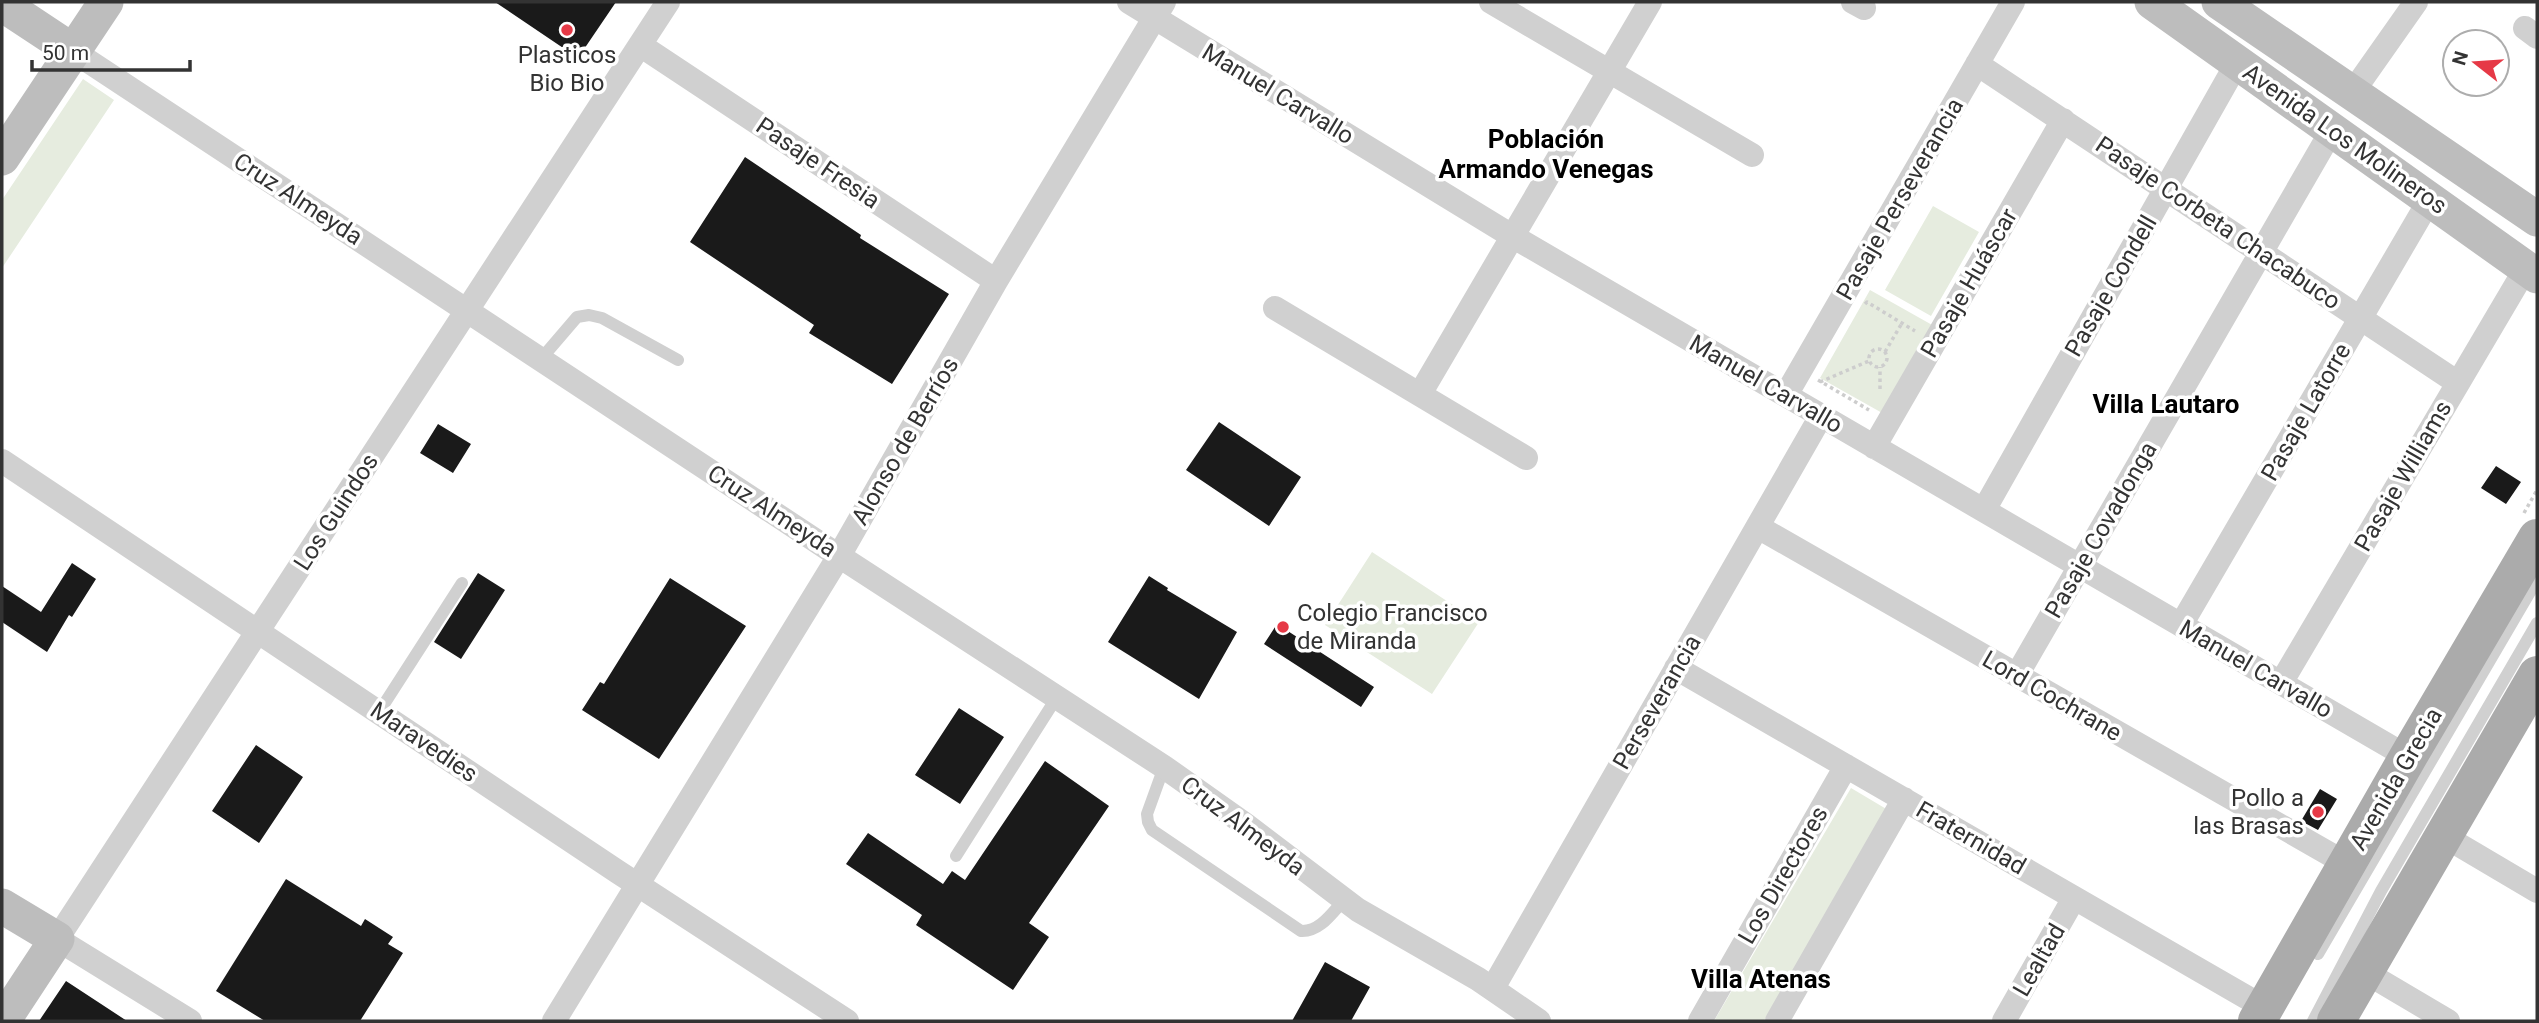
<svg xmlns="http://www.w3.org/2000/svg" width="2539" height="1023" font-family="Roboto,sans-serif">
	<rect width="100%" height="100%" fill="#fff"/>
	<path fill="#e6ecdf" d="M 83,79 L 114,100 L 2,268 L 2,200 Z
		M 1933,206 L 1979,232 L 1931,316 L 1885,290 Z
		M 1870,290 L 1934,326 L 1884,414 L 1820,378 Z
		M 1372,552 L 1479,622 L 1432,694 L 1325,625 Z
		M 1851,788 L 1888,810 L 1764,1021 L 1714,1021 Z"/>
	<path fill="#1a1a1a" d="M 495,2 L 616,2 L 578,58 Z
		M 745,157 L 861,235 L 860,238 L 949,294 L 892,384 L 809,333 L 814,325 L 690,242 Z
		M 1219,422 L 1301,477 L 1269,526 L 1186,470 Z
		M 438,424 L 471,444 L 453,473 L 420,453 Z
		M 2496,466 L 2521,482 L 2506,504 L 2481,488 Z
		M 72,563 L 96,579 L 72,617 L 69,615 L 47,652 L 2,622 L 2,586 L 41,612 Z
		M 478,573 L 505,590 L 461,659 L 434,642 Z
		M 1149,576 L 1168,588 L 1167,590 L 1237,632 L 1199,699 L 1108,642 Z
		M 670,578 L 746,626 L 659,759 L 582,710 L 600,682 L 604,684 Z
		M 1277,624 L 1374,687 L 1361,707 L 1264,644 Z
		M 959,708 L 1004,737 L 960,804 L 915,775 Z
		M 256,745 L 303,777 L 259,843 L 212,811 Z
		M 1045,761 L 1109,806 L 1029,923 L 1049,937 L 1013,990 L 916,925 L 922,915 L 846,864 L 868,833 L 943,884 L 952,871 L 965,880 Z
		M 2320,789 L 2337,799 L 2318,830 L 2301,821 Z
		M 286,879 L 361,926 L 365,919 L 393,937 L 388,944 L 403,953 L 360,1021 L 265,1021 L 216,991 Z
		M 1325,962 L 1370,987 L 1351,1021 L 1292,1021 Z
		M 66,981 L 127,1021 L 39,1021 Z"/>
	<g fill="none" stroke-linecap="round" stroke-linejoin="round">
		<path stroke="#cdcdcd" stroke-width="3.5" stroke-dasharray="3.5 3.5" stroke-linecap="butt" d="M 1865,304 L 1867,302 L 1915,331
			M1869 358a9 9 0 1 1 18 0a9 9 0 1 1-18 0Z
			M 1885,352 L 1902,323
			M 1818,380 L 1869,410
			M 1820,382 L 1869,361
			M 1880,389 L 1880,367
			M 2524,513 L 2537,490"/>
		<path stroke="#d0d0d0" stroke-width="12" d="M 541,359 L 577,317 L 589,315 L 602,318 L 678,360
			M 379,712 L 462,583
			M 1164,767 L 1147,814 L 1148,822 L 1152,830 L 1301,931 C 1320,932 1332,913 1344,900
			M 956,856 L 1057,697
			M 2318,954 L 2537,580
			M 2313,1021 L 2381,891 L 2537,623"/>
		<path stroke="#d0d0d0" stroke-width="24" d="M 1129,2 L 1512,236 L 2408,757
			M 1491,2 L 1752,155
			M 1853,2 L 1864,8
			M 2525,28 L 2537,37
			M 640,45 L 996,281
			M 73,51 L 839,556 L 1164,767 L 1246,825 L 1358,910 L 1478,979 L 1539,1021
			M 1977,64 L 2458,383
			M 2352,93 L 2416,2
			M 1275,308 L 1526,458
			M 1420,394 L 1650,2
			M 1786,395 L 2013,2
			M 1874,447 L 2063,120
			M 2,461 L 618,872 L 847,1021
			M 1984,510 L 2237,63
			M 1758,527 L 2347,864
			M 2181,625 L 2430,199
			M 1676,668 L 2265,1008
			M 2017,675 L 2332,130
			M 2281,683 L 2526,268
			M 2444,836 L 2537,891
			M 2365,972 L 2448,1021
			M 1493,988 L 1821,416
			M 190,1021 L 57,939 L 668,2
			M 554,1021 L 839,556 L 996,281 L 1164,2
			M 1700,1021 L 1846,766
			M 1777,1021 L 1904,799
			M 2004,1021 L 2074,898"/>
		<path stroke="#bdbdbd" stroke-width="35" d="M 2152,2 L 2537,276
			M 2219,2 L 2537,219
			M 2,4 L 73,51
			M 2,158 L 106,2
			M 2,906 L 57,939 L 3,1021"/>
		<path stroke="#ababab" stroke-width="38" d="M 2257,1021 L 2408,757 L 2537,538
			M 2336,1021 L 2537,675"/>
	</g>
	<g fill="#e63946" stroke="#fff" stroke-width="2.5">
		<circle cx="567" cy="30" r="7"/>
		<circle cx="1283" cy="627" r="7"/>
		<circle cx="2318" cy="812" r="7"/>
	</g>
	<g text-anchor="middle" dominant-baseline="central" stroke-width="7" stroke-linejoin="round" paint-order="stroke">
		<g font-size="24" fill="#333" stroke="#fff">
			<text x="567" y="55">Plasticos<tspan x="567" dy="28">Bio Bio</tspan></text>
			<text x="1297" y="613" text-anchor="start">Colegio Francisco<tspan x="1297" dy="28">de Miranda</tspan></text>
			<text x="2304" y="798" text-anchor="end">Pollo a<tspan x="2304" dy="28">las Brasas</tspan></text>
		</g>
		<g font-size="24" fill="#333" stroke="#fff">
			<text transform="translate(1278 94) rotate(31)">Manuel Carvallo</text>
			<text transform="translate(2345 139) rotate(35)">Avenida Los Molineros</text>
			<text transform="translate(818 163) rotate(34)">Pasaje Fresia</text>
			<text transform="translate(298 199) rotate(33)">Cruz Almeyda</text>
			<text transform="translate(1900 199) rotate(-60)">Pasaje Perseverancia</text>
			<text transform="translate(2218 223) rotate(34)">Pasaje Corbeta Chacabuco</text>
			<text transform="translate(1969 283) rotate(-60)">Pasaje Huáscar</text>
			<text transform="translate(2111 286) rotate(-60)">Pasaje Condell</text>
			<text transform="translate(1766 384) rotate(30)">Manuel Carvallo</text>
			<text transform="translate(2306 412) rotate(-60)">Pasaje Latorre</text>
			<text transform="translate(905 441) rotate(-60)">Alonso de Berríos</text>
			<text transform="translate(2403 476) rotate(-60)">Pasaje Williams</text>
			<text transform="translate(772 511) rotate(33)">Cruz Almeyda</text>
			<text transform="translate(336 512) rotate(-57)">Los Guindos</text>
			<text transform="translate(2101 530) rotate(-60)">Pasaje Covadonga</text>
			<text transform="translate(2256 669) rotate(30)">Manuel Carvallo</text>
			<text transform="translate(2052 696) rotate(30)">Lord Cochrane</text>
			<text transform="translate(1657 702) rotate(-60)">Perseverancia</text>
			<text transform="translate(424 742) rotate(34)">Maravedies</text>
			<text transform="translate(2396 779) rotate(-60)">Avenida Grecia</text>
			<text transform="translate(1243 826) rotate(37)">Cruz Almeyda</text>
			<text transform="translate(1971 838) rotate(30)">Fraternidad</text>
			<text transform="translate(1783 875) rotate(-60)">Los Directores</text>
			<text transform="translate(2039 960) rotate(-60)">Lealtad</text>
		</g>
		<g font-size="26" font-weight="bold" fill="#000" stroke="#fff">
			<text x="1546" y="139">Población<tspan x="1546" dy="30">Armando Venegas</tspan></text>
			<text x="2166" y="404">Villa Lautaro</text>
			<text x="1761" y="979">Villa Atenas</text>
		</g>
	</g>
	<rect width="2539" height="1023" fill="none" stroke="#333333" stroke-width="7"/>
	<g transform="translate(2476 63) rotate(287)"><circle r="33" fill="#ffffff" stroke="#adadad" stroke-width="2"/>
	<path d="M0-5L12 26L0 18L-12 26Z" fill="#e63946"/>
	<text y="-10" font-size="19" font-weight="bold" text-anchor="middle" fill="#333333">N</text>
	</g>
	<path d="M32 60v10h158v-10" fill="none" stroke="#333333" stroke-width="3.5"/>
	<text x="42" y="60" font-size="21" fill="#333333" stroke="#ffffff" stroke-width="5" paint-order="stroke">50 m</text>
</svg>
